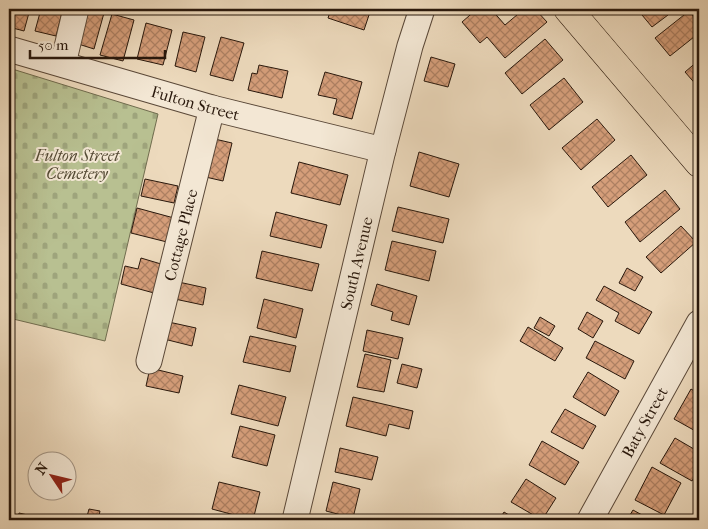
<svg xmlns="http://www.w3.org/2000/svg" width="708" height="529" font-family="'IM FELL French Canon',serif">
	<defs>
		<pattern id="cemetery-stones" width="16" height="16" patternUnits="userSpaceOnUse" patternTransform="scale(1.25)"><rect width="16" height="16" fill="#b8c091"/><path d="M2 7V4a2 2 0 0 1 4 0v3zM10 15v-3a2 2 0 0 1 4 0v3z" fill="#9ea47c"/></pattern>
		<pattern id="building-cross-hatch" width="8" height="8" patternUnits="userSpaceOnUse" patternTransform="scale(1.25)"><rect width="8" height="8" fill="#d59e7a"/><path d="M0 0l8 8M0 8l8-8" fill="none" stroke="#ad8062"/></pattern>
	</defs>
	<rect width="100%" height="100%" fill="#eddabd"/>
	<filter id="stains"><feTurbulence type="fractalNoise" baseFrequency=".004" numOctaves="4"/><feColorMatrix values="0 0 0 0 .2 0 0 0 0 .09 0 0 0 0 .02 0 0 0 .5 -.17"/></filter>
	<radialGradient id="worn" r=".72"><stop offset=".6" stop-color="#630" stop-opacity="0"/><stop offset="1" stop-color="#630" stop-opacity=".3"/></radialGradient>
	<path fill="url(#cemetery-stones)" stroke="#706c4e" d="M 9,68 L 158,114 L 105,341 L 9,318 Z"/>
	<path fill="url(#building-cross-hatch)" stroke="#29180c" d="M 9,9 L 30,9 L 24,31 L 9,27 Z
		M 41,9 L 63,9 L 56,36 L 35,31 Z
		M 81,9 L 90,9 L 104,13 L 94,49 L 72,42 Z
		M 331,9 L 371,9 L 364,30 L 328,18 Z
		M 477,9 L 491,9 L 505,25 L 524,9 L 535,9 L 547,22 L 505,58 L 487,37 L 480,43 L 462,22 Z
		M 637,9 L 663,9 L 668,15 L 652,27 Z
		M 689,11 L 699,24 L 699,33 L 670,56 L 655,38 Z
		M 112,14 L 134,20 L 123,61 L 100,55 Z
		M 146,23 L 172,30 L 163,65 L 137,59 Z
		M 183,32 L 205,37 L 196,72 L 175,66 Z
		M 221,37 L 244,43 L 233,81 L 210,75 Z
		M 545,39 L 563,60 L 522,94 L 505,73 Z
		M 431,57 L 455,64 L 448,87 L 424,81 Z
		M 699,60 L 699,88 L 685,72 Z
		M 259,65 L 288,71 L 282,98 L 248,90 L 252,73 L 257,74 Z
		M 325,72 L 362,82 L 352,119 L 333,114 L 337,99 L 318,95 Z
		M 564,78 L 583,102 L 549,130 L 530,105 Z
		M 597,119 L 615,140 L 581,170 L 562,148 Z
		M 206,137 L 232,143 L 223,181 L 197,175 Z
		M 419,152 L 459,164 L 449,197 L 410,186 Z
		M 631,155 L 647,175 L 608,207 L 592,187 Z
		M 299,162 L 348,175 L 340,205 L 291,193 Z
		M 145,179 L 178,186 L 174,203 L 141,196 Z
		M 665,190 L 680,209 L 640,242 L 625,222 Z
		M 398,207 L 449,219 L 443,243 L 392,231 Z
		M 137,208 L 174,218 L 167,242 L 131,233 Z
		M 276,212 L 327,225 L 321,248 L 270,236 Z
		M 681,226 L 696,242 L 661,273 L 646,257 Z
		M 392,241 L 436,251 L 429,281 L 385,270 Z
		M 262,251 L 319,264 L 312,291 L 256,278 Z
		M 141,258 L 161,264 L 154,293 L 121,284 L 125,266 L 138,269 Z
		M 627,268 L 643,277 L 635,291 L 619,283 Z
		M 174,281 L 206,288 L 203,305 L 170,298 Z
		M 377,284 L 417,296 L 409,325 L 391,320 L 393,312 L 371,305 Z
		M 604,286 L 652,312 L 639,334 L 615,321 L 619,313 L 596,300 Z
		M 264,299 L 303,309 L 296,338 L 257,328 Z
		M 587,312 L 603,321 L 593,338 L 578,329 Z
		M 540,317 L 555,326 L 549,336 L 534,328 Z
		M 164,321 L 196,328 L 192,346 L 160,338 Z
		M 528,327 L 563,348 L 555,361 L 520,341 Z
		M 367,330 L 403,338 L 398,359 L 363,351 Z
		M 250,336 L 296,346 L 290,372 L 243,362 Z
		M 595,341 L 634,361 L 625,379 L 586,358 Z
		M 365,354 L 391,360 L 384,392 L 357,387 Z
		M 402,364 L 422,369 L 417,388 L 397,383 Z
		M 150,368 L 183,376 L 179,393 L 146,386 Z
		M 588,372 L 619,391 L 605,416 L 573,397 Z
		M 239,385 L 286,397 L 278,426 L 231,414 Z
		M 691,389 L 699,394 L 699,433 L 674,419 Z
		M 353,397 L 413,411 L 409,429 L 389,424 L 386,436 L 346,426 Z
		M 565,409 L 596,426 L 583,449 L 551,432 Z
		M 240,426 L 275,435 L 267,466 L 232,457 Z
		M 675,438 L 699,452 L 699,468 L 692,481 L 660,463 Z
		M 542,441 L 579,462 L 565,485 L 529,465 Z
		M 340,448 L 378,457 L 372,480 L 335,472 Z
		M 652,467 L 681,483 L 664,515 L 635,500 Z
		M 526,479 L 556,498 L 542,520 L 511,502 Z
		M 219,482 L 260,492 L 253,520 L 212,509 Z
		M 333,482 L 360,489 L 353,518 L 326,511 Z
		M 89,509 L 100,511 L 98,520 L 86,520 Z
		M 633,510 L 651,520 L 627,520 Z
		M 504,512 L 517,520 L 499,520 Z
		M 19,513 L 45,519 L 44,520 L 18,520 Z"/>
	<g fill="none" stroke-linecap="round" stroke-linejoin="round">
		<defs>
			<g id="minor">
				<path id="s1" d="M 9,49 L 212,108 L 383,150"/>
				<path d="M 63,64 L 76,9"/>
				<path id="s2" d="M 149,361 L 212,108"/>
				<path id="s3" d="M 295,520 L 383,150 L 410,46 L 422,9"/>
				<path id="s4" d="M 590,520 L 699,323"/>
			</g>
			<path id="major" d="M 568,9 L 699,163"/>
		</defs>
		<use href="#minor" stroke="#5a4838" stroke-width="27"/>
		<use href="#major" stroke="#29180c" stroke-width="29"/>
		<use href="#minor" stroke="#f3e7d4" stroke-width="25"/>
		<use href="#major" stroke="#eddabd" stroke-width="28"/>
	</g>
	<g text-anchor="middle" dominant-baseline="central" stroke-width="4" stroke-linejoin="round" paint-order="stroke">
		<g font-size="16" fill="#29180c" stroke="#f3e7d4">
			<text stroke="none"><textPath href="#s1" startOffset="194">Fulton Street</textPath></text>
			<text stroke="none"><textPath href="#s2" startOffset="130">Cottage Place</textPath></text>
			<text stroke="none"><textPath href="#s3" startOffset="264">South Avenue</textPath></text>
			<text stroke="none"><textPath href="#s4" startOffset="112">Baty Street</textPath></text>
		</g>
		<g font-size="16" font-style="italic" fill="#544a34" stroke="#f3e7d4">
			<text x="77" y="155">Fulton Street<tspan x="77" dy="18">Cemetery</tspan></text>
		</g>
	</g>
	<rect width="708" height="529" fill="none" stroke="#eddabd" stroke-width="30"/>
	<rect x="10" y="10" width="688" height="509" fill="none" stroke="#29180c" stroke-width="2.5"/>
	<rect x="15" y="15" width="678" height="499" fill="none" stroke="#29180c"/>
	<g transform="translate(52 476) rotate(305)"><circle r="24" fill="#f3e7d4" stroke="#a29484"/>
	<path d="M0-4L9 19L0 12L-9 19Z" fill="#8f2418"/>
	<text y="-8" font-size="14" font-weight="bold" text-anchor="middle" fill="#29180c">N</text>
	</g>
	<path d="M30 50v8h135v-8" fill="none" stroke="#29180c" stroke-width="2.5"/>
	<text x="38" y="50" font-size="15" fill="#29180c" stroke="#f3e7d4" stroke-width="4" paint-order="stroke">50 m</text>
	<rect width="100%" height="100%" filter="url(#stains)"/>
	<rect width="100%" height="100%" fill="url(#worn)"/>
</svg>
